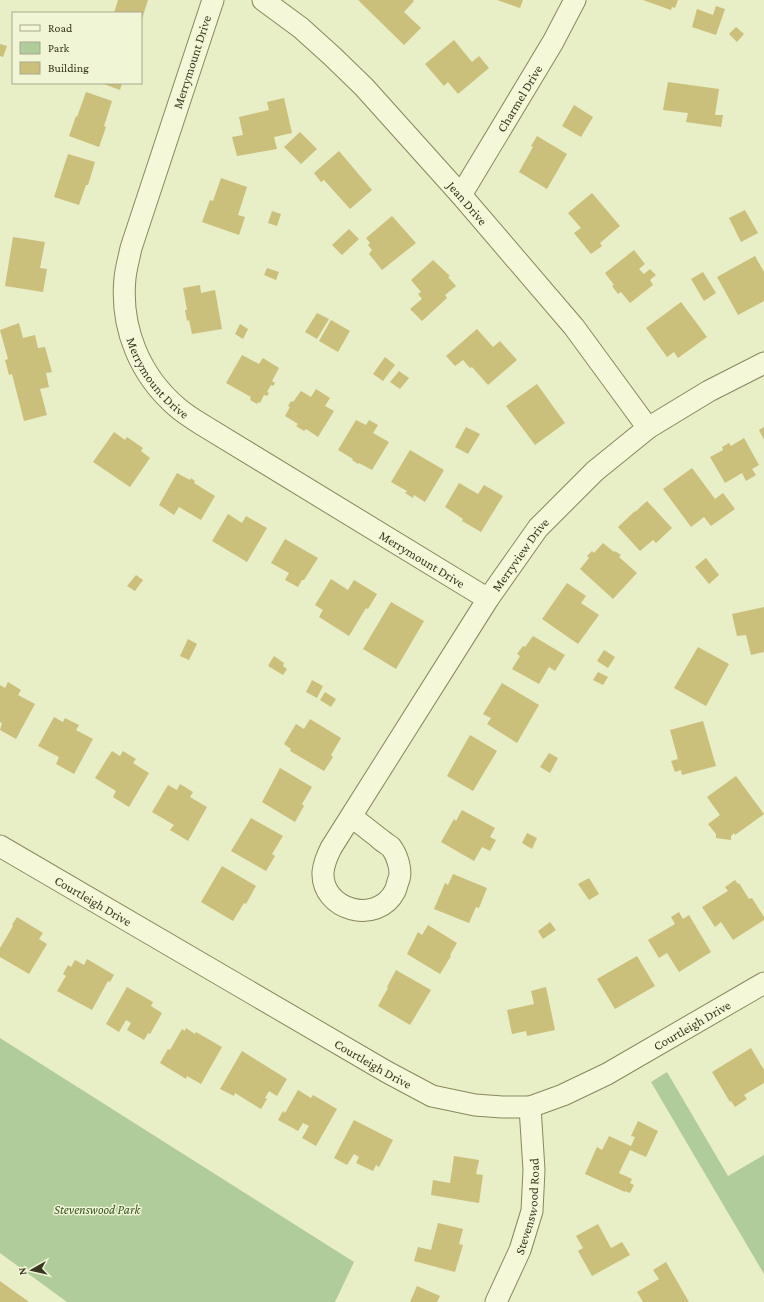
<svg xmlns="http://www.w3.org/2000/svg" width="764" height="1302" font-family="'Crimson Pro',serif">
	<rect width="100%" height="100%" fill="#e8eec6"/>
	<path fill="#b0cc9a" d="M 0,1038 L 354,1262 L 335,1302 L 67,1302 L 0,1253 Z
		M 667,1072 L 728,1176 L 764,1155 L 764,1274 L 651,1082 Z"/>
	<path fill="#cbbf7c" d="M 118,0 L 148,0 L 141,22 L 141,13 L 114,13 Z
		M 358,0 L 413,0 L 414,1 L 404,12 L 421,28 L 404,45 Z
		M 497,0 L 523,0 L 520,8 Z
		M 643,0 L 678,0 L 675,8 L 672,7 L 671,10 Z
		M 716,6 L 725,9 L 716,35 L 692,27 L 697,9 L 713,15 Z
		M 736,27 L 744,34 L 737,42 L 729,34 Z
		M 454,40 L 472,62 L 479,56 L 489,68 L 458,94 L 448,82 L 444,86 L 425,64 Z
		M 0,44 L 7,46 L 3,57 L 0,56 Z
		M 668,82 L 719,89 L 715,115 L 723,115 L 721,127 L 686,122 L 688,113 L 663,110 Z
		M 101,83 L 122,83 L 120,90 Z
		M 86,92 L 112,101 L 104,126 L 106,127 L 99,147 L 69,136 L 76,116 L 77,117 Z
		M 284,98 L 292,133 L 274,137 L 277,149 L 237,156 L 232,137 L 243,135 L 239,117 L 269,110 L 267,102 Z
		M 574,105 L 593,117 L 581,137 L 562,126 Z
		M 300,132 L 317,149 L 301,164 L 284,147 Z
		M 537,136 L 567,154 L 547,189 L 519,172 L 533,147 L 531,146 Z
		M 339,151 L 372,190 L 350,209 L 324,180 L 321,182 L 314,173 Z
		M 68,154 L 95,162 L 88,185 L 86,185 L 79,205 L 54,197 Z
		M 221,178 L 247,187 L 238,215 L 245,217 L 239,235 L 202,222 L 210,200 L 213,201 Z
		M 592,193 L 620,226 L 600,243 L 602,246 L 591,254 L 574,233 L 581,228 L 568,213 Z
		M 745,210 L 758,233 L 741,242 L 729,218 Z
		M 272,211 L 281,214 L 277,226 L 268,223 Z
		M 392,216 L 416,243 L 382,270 L 369,254 L 372,250 L 368,245 L 370,243 L 366,238 Z
		M 349,229 L 359,239 L 342,255 L 332,245 Z
		M 13,237 L 45,242 L 40,268 L 47,269 L 43,292 L 5,286 Z
		M 634,250 L 645,264 L 639,269 L 644,274 L 650,269 L 656,275 L 650,280 L 653,285 L 630,303 L 621,292 L 618,294 L 612,286 L 614,285 L 605,273 Z
		M 755,256 L 764,272 L 764,301 L 738,315 L 717,277 Z
		M 433,260 L 450,276 L 448,277 L 456,286 L 445,295 L 447,298 L 422,321 L 410,309 L 422,299 L 418,294 L 421,292 L 411,280 Z
		M 267,268 L 279,272 L 276,280 L 264,275 Z
		M 703,272 L 716,293 L 704,301 L 691,279 Z
		M 200,285 L 201,293 L 215,290 L 222,329 L 192,334 L 189,320 L 187,321 L 185,310 L 187,310 L 183,288 Z
		M 681,302 L 707,337 L 678,358 L 674,352 L 667,357 L 646,328 Z
		M 317,313 L 329,319 L 317,339 L 305,332 Z
		M 331,320 L 350,331 L 338,352 L 319,341 Z
		M 19,323 L 23,338 L 35,335 L 38,348 L 45,347 L 52,372 L 46,373 L 49,387 L 40,389 L 47,415 L 24,421 L 12,374 L 9,375 L 5,360 L 8,359 L 0,330 Z
		M 240,324 L 248,329 L 243,339 L 235,334 Z
		M 477,329 L 493,347 L 500,341 L 517,360 L 488,385 L 472,367 L 470,368 L 463,360 L 455,366 L 446,356 Z
		M 242,355 L 259,364 L 263,358 L 279,368 L 272,381 L 275,383 L 273,386 L 271,385 L 267,392 L 269,393 L 267,396 L 264,395 L 260,403 L 258,402 L 257,404 L 250,400 L 251,397 L 226,383 Z
		M 385,357 L 395,365 L 383,381 L 373,374 Z
		M 399,371 L 409,378 L 400,389 L 390,382 Z
		M 537,384 L 565,423 L 535,445 L 506,406 Z
		M 316,389 L 330,398 L 325,406 L 334,411 L 318,437 L 306,429 L 304,431 L 296,426 L 298,424 L 285,416 L 290,407 L 288,406 L 291,401 L 293,402 L 301,391 L 311,397 Z
		M 356,420 L 366,425 L 369,420 L 378,425 L 373,433 L 389,442 L 372,470 L 359,463 L 358,464 L 352,460 L 353,459 L 338,450 Z
		M 466,427 L 480,434 L 468,454 L 455,447 Z
		M 764,427 L 764,440 L 759,430 Z
		M 114,432 L 125,440 L 127,437 L 143,448 L 141,451 L 150,458 L 130,487 L 93,462 Z
		M 744,438 L 759,465 L 752,469 L 756,475 L 746,481 L 742,473 L 725,483 L 710,457 L 723,450 L 722,447 L 729,443 L 731,446 Z
		M 410,450 L 444,470 L 425,502 L 414,495 L 413,498 L 405,493 L 407,491 L 391,482 Z
		M 692,468 L 715,499 L 723,493 L 735,509 L 711,526 L 704,517 L 691,527 L 663,489 Z
		M 177,473 L 190,480 L 191,478 L 195,481 L 194,483 L 215,496 L 201,520 L 179,507 L 174,515 L 159,505 Z
		M 459,483 L 478,494 L 484,485 L 503,496 L 481,532 L 462,521 L 463,519 L 445,507 Z
		M 647,501 L 672,528 L 656,543 L 653,540 L 640,551 L 618,527 L 635,511 L 635,512 Z
		M 228,514 L 242,523 L 246,516 L 267,528 L 247,562 L 212,541 Z
		M 285,539 L 318,558 L 304,580 L 302,580 L 298,587 L 285,580 L 289,573 L 271,563 Z
		M 603,543 L 614,552 L 615,551 L 621,555 L 619,557 L 637,573 L 613,599 L 580,569 L 589,558 L 587,556 L 592,551 L 594,553 Z
		M 706,558 L 719,575 L 709,584 L 695,567 Z
		M 136,575 L 143,580 L 135,591 L 127,586 Z
		M 331,579 L 348,590 L 354,580 L 377,594 L 368,609 L 366,608 L 349,636 L 319,617 L 323,610 L 315,605 Z
		M 567,583 L 586,596 L 581,603 L 599,615 L 578,644 L 542,619 Z
		M 391,602 L 424,621 L 396,669 L 363,649 Z
		M 764,607 L 764,652 L 751,655 L 746,635 L 737,636 L 732,614 Z
		M 533,636 L 565,655 L 555,671 L 549,667 L 539,684 L 512,669 L 520,656 L 517,654 L 523,646 L 525,647 Z
		M 188,639 L 197,644 L 189,660 L 180,656 Z
		M 698,647 L 729,664 L 706,706 L 674,688 Z
		M 604,650 L 615,657 L 608,668 L 597,661 Z
		M 274,656 L 284,663 L 283,666 L 287,669 L 283,675 L 268,666 Z
		M 598,672 L 608,677 L 603,685 L 593,680 Z
		M 312,680 L 323,686 L 317,698 L 306,692 Z
		M 8,682 L 21,690 L 18,695 L 35,704 L 16,739 L 0,730 L 2,723 L 0,722 L 0,685 L 5,688 Z
		M 502,683 L 539,705 L 517,743 L 487,724 L 491,718 L 483,714 Z
		M 325,692 L 336,699 L 331,707 L 320,700 Z
		M 54,717 L 63,722 L 65,718 L 79,725 L 76,730 L 93,739 L 74,774 L 56,764 L 59,757 L 38,746 Z
		M 310,719 L 341,738 L 331,755 L 333,757 L 324,771 L 290,751 L 291,749 L 284,744 L 296,724 L 304,729 Z
		M 703,721 L 716,766 L 682,775 L 681,770 L 675,772 L 671,761 L 678,759 L 670,730 Z
		M 470,735 L 497,751 L 473,791 L 447,776 Z
		M 112,751 L 120,756 L 123,751 L 136,759 L 133,763 L 149,773 L 129,807 L 113,797 L 116,791 L 95,778 Z
		M 549,753 L 558,758 L 550,773 L 540,767 Z
		M 280,768 L 312,787 L 302,804 L 304,806 L 295,822 L 262,802 Z
		M 736,776 L 764,814 L 735,835 L 734,833 L 731,836 L 731,840 L 716,838 L 716,834 L 708,824 L 720,815 L 707,797 Z
		M 180,784 L 193,792 L 190,797 L 207,807 L 188,841 L 170,830 L 174,825 L 152,812 L 168,785 L 177,790 Z
		M 462,810 L 495,828 L 490,837 L 496,840 L 490,851 L 482,847 L 474,861 L 441,842 L 454,819 L 456,821 Z
		M 251,818 L 283,836 L 272,854 L 275,856 L 266,871 L 231,851 Z
		M 527,833 L 537,838 L 532,849 L 522,843 Z
		M 222,866 L 256,886 L 246,904 L 244,903 L 233,921 L 201,902 Z
		M 453,874 L 487,888 L 479,908 L 476,907 L 469,923 L 434,909 L 445,883 L 448,885 Z
		M 589,878 L 599,894 L 589,900 L 578,884 Z
		M 735,880 L 738,884 L 739,883 L 749,899 L 752,898 L 764,917 L 764,920 L 733,940 L 721,922 L 715,927 L 702,907 L 728,891 L 725,887 Z
		M 679,912 L 683,919 L 689,915 L 711,952 L 679,972 L 667,953 L 659,958 L 648,940 L 675,924 L 671,917 Z
		M 17,917 L 43,933 L 39,939 L 47,944 L 29,974 L 0,957 L 0,948 L 13,926 L 12,925 Z
		M 550,922 L 556,930 L 543,939 L 538,931 Z
		M 428,925 L 457,943 L 450,955 L 451,956 L 440,974 L 407,954 L 418,932 L 422,935 Z
		M 637,956 L 655,986 L 615,1009 L 597,979 Z
		M 87,959 L 114,975 L 110,982 L 108,981 L 92,1010 L 57,991 L 66,976 L 63,974 L 68,965 L 71,967 L 75,960 L 84,965 Z
		M 396,970 L 431,990 L 410,1025 L 378,1006 L 388,988 L 387,987 Z
		M 127,987 L 153,1002 L 151,1006 L 162,1013 L 150,1034 L 148,1033 L 144,1040 L 127,1030 L 131,1023 L 126,1020 L 119,1032 L 106,1024 Z
		M 546,987 L 555,1030 L 527,1036 L 526,1031 L 512,1034 L 507,1010 L 534,1004 L 531,991 Z
		M 186,1028 L 195,1034 L 196,1032 L 222,1047 L 201,1084 L 187,1076 L 186,1079 L 160,1063 L 168,1049 L 170,1050 L 182,1029 L 185,1031 Z
		M 751,1048 L 764,1070 L 764,1083 L 744,1095 L 747,1099 L 735,1107 L 731,1101 L 730,1102 L 712,1072 Z
		M 242,1051 L 287,1079 L 277,1096 L 269,1091 L 265,1098 L 267,1099 L 261,1109 L 235,1093 L 234,1096 L 220,1089 Z
		M 298,1090 L 311,1098 L 313,1095 L 337,1109 L 316,1146 L 302,1138 L 309,1126 L 303,1123 L 298,1131 L 278,1120 L 283,1111 L 285,1113 Z
		M 354,1120 L 393,1140 L 379,1167 L 376,1165 L 373,1171 L 356,1163 L 359,1157 L 354,1154 L 347,1165 L 334,1158 Z
		M 638,1121 L 658,1131 L 646,1157 L 630,1150 L 619,1173 L 632,1179 L 630,1183 L 634,1185 L 630,1193 L 625,1191 L 625,1192 L 585,1174 L 597,1147 L 602,1150 L 609,1136 L 631,1146 L 635,1137 L 631,1136 Z
		M 454,1156 L 479,1160 L 476,1174 L 483,1175 L 479,1203 L 431,1195 L 433,1180 L 450,1183 Z
		M 438,1223 L 463,1229 L 459,1244 L 463,1245 L 455,1272 L 414,1261 L 418,1247 L 431,1250 Z
		M 598,1224 L 611,1248 L 622,1242 L 630,1255 L 592,1276 L 578,1251 L 583,1248 L 576,1236 Z
		M 666,1262 L 689,1302 L 643,1302 L 637,1292 L 659,1279 L 653,1270 Z
		M 0,1281 L 29,1302 L 0,1302 Z
		M 417,1286 L 440,1296 L 437,1302 L 410,1302 Z"/>
	<g fill="none" stroke-linecap="round" stroke-linejoin="round">
		<defs>
			<g id="minor">
				<path id="s1" d="M 213,0 L 131,248 C 129,258 126,268 125,278 C 120,328 140,376 178,408 C 185,414 193,419 201,424 L 488,599"/>
				<path id="s2" d="M 263,0 L 301,28 L 332,56 L 364,87 L 461,195 L 574,327 L 648,428"/>
				<path id="s3" d="M 461,195 L 553,42 L 575,0"/>
				<path id="s4" d="M 352,817 C 361,824 370,831 379,838 C 382,841 387,844 391,847 C 397,855 402,870 399,879 C 397,883 397,887 395,891 C 377,926 321,910 323,872 C 324,863 327,856 331,848 L 488,599 L 538,528 L 595,471 L 648,428 L 709,391 L 764,363"/>
				<path id="s5" d="M 0,846 L 387,1072 L 432,1096 L 475,1105 L 502,1107 L 530,1107 L 563,1095 L 607,1074 L 764,983"/>
				<path id="s6" d="M 496,1302 L 520,1250 L 532,1211 L 534,1170 L 530,1107"/>
			</g>
		</defs>
		<use href="#minor" stroke="#89875c" stroke-width="23"/>
		<use href="#minor" stroke="#f4f8d9" stroke-width="21"/>
	</g>
	<g text-anchor="middle" dominant-baseline="central" stroke-width="3" stroke-linejoin="round" paint-order="stroke">
		<g font-size="13" fill="#39371f" stroke="#f0f5d5">
			<text transform="translate(192 62) rotate(-72)">Merrymount Drive</text>
			<text stroke="none"><textPath href="#s3" startOffset="113">Charmel Drive</textPath></text>
			<text stroke="none"><textPath href="#s2" startOffset="289">Jean Drive</textPath></text>
			<text stroke="none"><textPath href="#s1" startOffset="401">Merrymount Drive</textPath></text>
			<text stroke="none"><textPath href="#s4" startOffset="572">Merryview Drive</textPath></text>
			<text stroke="none"><textPath href="#s1" startOffset="725">Merrymount Drive</textPath></text>
			<text stroke="none"><textPath href="#s5" startOffset="108">Courtleigh Drive</textPath></text>
			<text stroke="none"><textPath href="#s5" startOffset="780">Courtleigh Drive</textPath></text>
			<text stroke="none"><textPath href="#s5" startOffset="432">Courtleigh Drive</textPath></text>
			<text stroke="none"><textPath href="#s6" startOffset="102">Stevenswood Road</textPath></text>
		</g>
		<g font-size="13" font-style="italic" fill="#355526" stroke="#f0f5d5">
			<text x="97" y="1209">Stevenswood Park</text>
		</g>
	</g>
	<rect x="12" y="12" width="130" height="72" fill="#f0f5d5" stroke="#a7a98c"/>
	<rect x="20" y="25" width="20" height="6" fill="#f4f8d9" stroke="#a7a98c"/>
	<text x="48" y="32" font-size="12" fill="#39371f">Road</text>
	<rect x="20" y="42" width="20" height="12" fill="#b0cc9a" stroke="#a7a98c"/>
	<text x="48" y="52" font-size="12" fill="#39371f">Park</text>
	<rect x="20" y="62" width="20" height="12" fill="#cbbf7c" stroke="#a7a98c"/>
	<text x="48" y="72" font-size="12" fill="#39371f">Building</text>
	<g transform="translate(32 1270) rotate(262)" stroke="#f0f5d5" stroke-width="3" paint-order="stroke">
	<path d="M0-3L7 15L0 10L-7 15Z" fill="#39371f"/>
	<text y="-6" font-size="11" font-weight="bold" text-anchor="middle" fill="#39371f">N</text>
	</g>
</svg>
